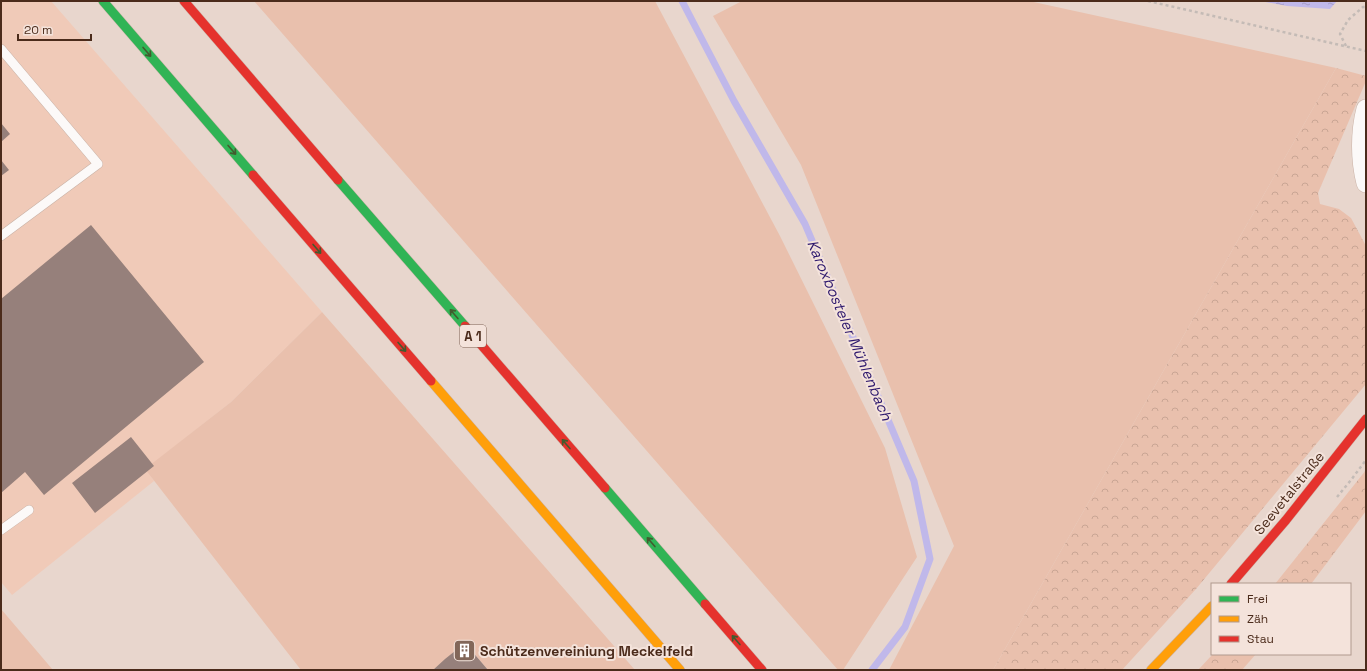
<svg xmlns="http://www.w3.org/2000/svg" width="1367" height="671" font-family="'Space Grotesk',sans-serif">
	<defs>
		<pattern id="forest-crowns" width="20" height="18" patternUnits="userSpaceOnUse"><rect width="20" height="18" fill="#e9c0ad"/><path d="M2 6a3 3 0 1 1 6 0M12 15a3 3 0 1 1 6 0" fill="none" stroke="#c9a594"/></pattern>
		<pattern id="water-ripples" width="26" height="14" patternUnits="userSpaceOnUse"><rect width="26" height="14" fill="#c0b8ea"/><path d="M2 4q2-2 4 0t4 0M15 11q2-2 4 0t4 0" fill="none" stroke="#a69ec8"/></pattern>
	</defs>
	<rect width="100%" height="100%" fill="#e8d6cd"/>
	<path fill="#f0cab8" d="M 1,1 L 51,1 L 322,312 L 231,402 L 146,469 L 154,481 L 12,595 L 1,582 Z"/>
	<path fill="#e9c0ad" d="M 254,1 L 655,1 L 780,236 L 885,448 L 917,557 L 843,670 L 838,670 Z
		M 742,1 L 1029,1 L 1336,68 L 993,670 L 889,670 L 954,546 L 801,165 L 713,16 Z
		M 322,312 L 635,670 L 488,670 L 465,643 L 433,670 L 301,670 L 145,469 L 231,402 Z
		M 1,609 L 53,670 L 1,670 Z"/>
	<path fill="url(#forest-crowns)" d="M 1336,68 L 1366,76 L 1366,81 L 1318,193 L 1320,204 L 1339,209 L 1351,218 L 1366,246 L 1366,384 L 1196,589 L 1122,670 L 993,670 Z
		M 1366,470 L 1366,511 L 1311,584 L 1275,584 Z
		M 1213,654 L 1256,654 L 1242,670 L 1198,670 Z"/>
	<path fill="url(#water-ripples)" d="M 1260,1 L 1337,1 L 1330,9 L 1287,6 Z"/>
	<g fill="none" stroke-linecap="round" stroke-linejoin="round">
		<path stroke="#c0b8ea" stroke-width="7" d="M 682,1 L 734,101 L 805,224 L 914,481 L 930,559 L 905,627 L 872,670"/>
	</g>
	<path fill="#96807b" d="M 1,123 L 10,134 L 1,142 Z
		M 1,160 L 9,170 L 1,176 Z
		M 91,225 L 204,362 L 44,495 L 25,472 L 1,493 L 1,299 Z
		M 131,437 L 154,466 L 95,513 L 72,483 Z
		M 465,643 L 488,670 L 433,670 L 445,659 Z"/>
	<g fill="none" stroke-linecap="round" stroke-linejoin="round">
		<defs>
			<path id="lane" d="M 1,49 L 98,164 L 1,236
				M 1,530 L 29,510"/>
			<path id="street" d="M 1366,109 C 1360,132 1360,160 1366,183"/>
			<path id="fast" d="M 103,1 L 253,175
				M 338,180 L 465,326
				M 605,488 L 705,604"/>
			<path id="slow" d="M 431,381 L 680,670
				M 1151,670 L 1212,606"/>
			<path id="jam" d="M 184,1 L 338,180
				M 253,175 L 431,381
				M 465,326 L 605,488
				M 1231,584 L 1286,520 L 1366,419
				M 705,604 L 762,670"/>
		</defs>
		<use href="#lane" stroke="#c9b2a6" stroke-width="10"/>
		<use href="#street" stroke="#c9b2a6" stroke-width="20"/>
		<use href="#fast" stroke="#c9b2a6" stroke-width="10"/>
		<use href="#slow" stroke="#c9b2a6" stroke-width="10"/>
		<use href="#jam" stroke="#c9b2a6" stroke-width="10"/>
		<path stroke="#c4bbb6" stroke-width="2.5" stroke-dasharray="3 3" stroke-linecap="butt" d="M 1148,1 L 1366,51
			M 1346,46 L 1340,34 L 1348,20 L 1363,7 L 1366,7
			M 1337,497 L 1351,480 L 1366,460"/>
		<use href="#lane" stroke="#fcf9f8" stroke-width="9"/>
		<use href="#street" stroke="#fcf9f8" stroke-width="19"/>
		<use href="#fast" stroke="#30b455" stroke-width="9"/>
		<use href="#slow" stroke="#ff9f0a" stroke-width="9"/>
		<use href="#jam" stroke="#e5322d" stroke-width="9"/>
	</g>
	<defs><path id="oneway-shaft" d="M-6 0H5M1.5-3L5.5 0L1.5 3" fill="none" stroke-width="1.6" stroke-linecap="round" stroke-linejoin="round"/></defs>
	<g stroke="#425b2f">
		<use href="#oneway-shaft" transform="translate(147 52) rotate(49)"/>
		<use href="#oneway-shaft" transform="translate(232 150) rotate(49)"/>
		<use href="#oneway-shaft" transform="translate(317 249) rotate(49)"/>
		<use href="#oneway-shaft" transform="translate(454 314) rotate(-131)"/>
		<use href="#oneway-shaft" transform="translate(402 347) rotate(49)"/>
		<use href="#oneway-shaft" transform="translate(566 444) rotate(-131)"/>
		<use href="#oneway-shaft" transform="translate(651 542) rotate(-131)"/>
		<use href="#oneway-shaft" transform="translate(736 640) rotate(-131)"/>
	</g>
	<defs>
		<symbol id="building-square" viewBox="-11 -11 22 22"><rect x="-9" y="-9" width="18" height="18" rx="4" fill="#826759" stroke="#f4e3db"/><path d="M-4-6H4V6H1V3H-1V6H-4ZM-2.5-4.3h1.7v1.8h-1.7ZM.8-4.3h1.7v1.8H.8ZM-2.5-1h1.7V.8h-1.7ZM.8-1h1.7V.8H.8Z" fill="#fff"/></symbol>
	</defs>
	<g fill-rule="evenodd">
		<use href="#building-square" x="452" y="638" width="25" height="25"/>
	</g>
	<g text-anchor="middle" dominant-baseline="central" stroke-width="4" stroke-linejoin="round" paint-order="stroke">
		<rect fill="#f4e3db" stroke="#7e6255" stroke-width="1" x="460" y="325" width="26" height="22" rx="3"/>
		<g font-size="13" font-weight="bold" fill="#4b2b1b">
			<text x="473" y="336">A 1</text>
		</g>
		<g font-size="14" fill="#4b2b1b" stroke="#f4e3db">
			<text transform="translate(1289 493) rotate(-51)">Seevetalstraße</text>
		</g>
		<g font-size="14" font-weight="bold" fill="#4b2b1b" stroke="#f4e3db" text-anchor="start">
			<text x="480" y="651">Schützenvereiniung Meckelfeld</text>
		</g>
		<g font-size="15" font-style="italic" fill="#2d186d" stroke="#f4e3db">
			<text transform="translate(850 330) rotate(67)">Karoxbosteler Mühlenbach</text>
		</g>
	</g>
	<rect width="1367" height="671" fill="none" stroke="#4b2b1b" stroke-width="4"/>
	<rect x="1211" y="583" width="140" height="72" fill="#f4e3db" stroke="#b0998e"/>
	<rect x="1219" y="596" width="20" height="6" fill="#30b455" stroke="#b0998e"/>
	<text x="1247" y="603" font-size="12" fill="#4b2b1b">Frei</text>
	<rect x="1219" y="616" width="20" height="6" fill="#ff9f0a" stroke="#b0998e"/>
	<text x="1247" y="623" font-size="12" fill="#4b2b1b">Zäh</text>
	<rect x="1219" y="636" width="20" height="6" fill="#e5322d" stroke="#b0998e"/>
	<text x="1247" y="643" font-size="12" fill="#4b2b1b">Stau</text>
	<path d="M18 34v6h73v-6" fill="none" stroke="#4b2b1b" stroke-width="2"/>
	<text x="24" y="34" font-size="12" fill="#4b2b1b" stroke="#f4e3db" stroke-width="3" paint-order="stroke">20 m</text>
</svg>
